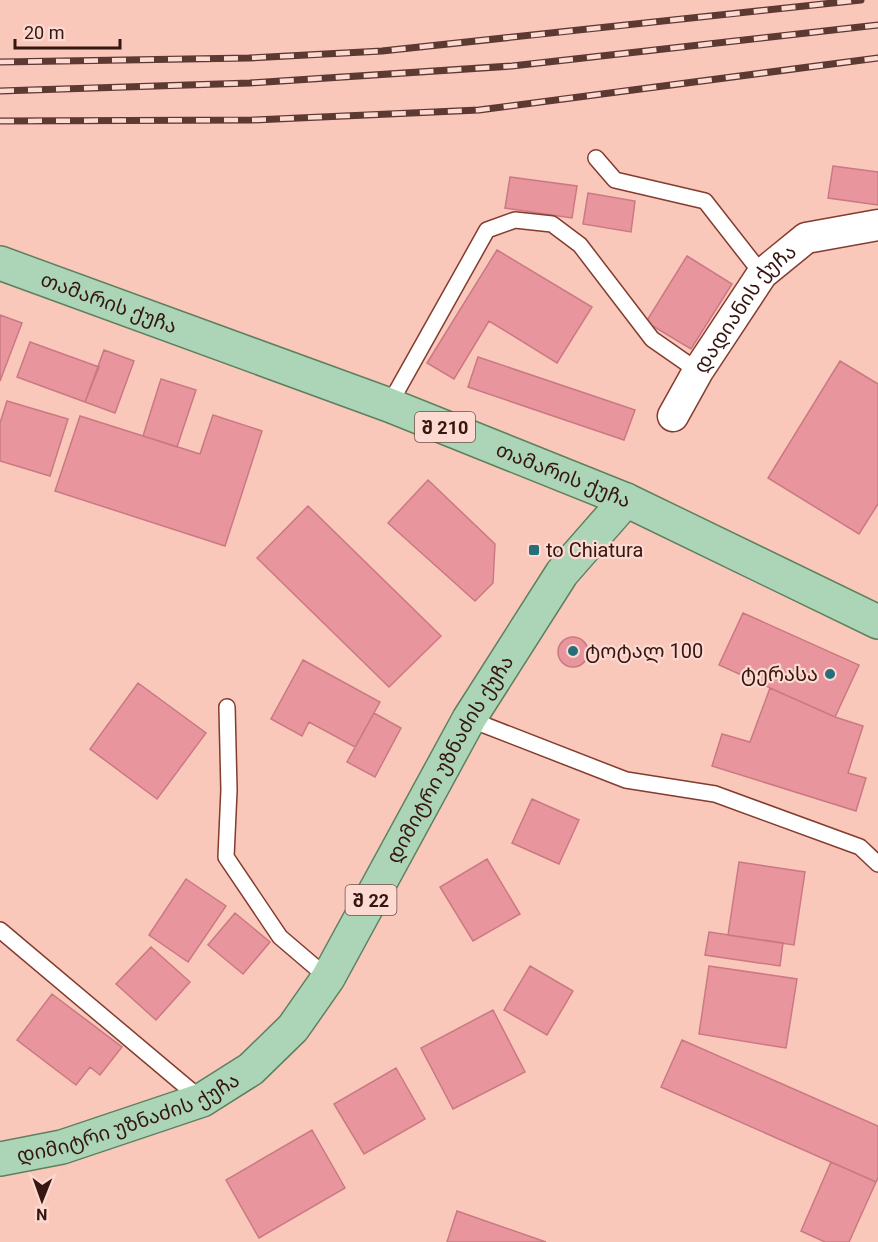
<svg xmlns="http://www.w3.org/2000/svg" width="878" height="1242" font-family="Roboto,'Noto Sans Georgian',sans-serif">
	<rect width="100%" height="100%" fill="#fac7bb"/>
	<path fill="#e9959e" stroke="#ca7982" stroke-width="1.5" d="M 833,166 L 878,172 L 878,205 L 828,198 Z
		M 510,177 L 577,186 L 572,218 L 505,208 Z
		M 588,193 L 635,201 L 631,232 L 583,224 Z
		M 497,250 L 592,307 L 557,363 L 489,321 L 454,379 L 427,363 Z
		M 687,256 L 732,284 L 691,349 L 646,322 Z
		M 0,315 L 22,323 L 0,381 Z
		M 30,342 L 99,367 L 85,402 L 17,377 Z
		M 104,350 L 134,361 L 115,413 L 85,402 Z
		M 478,357 L 635,410 L 624,440 L 468,387 Z
		M 840,361 L 878,384 L 878,504 L 859,534 L 768,478 Z
		M 161,379 L 196,390 L 177,447 L 143,436 Z
		M 7,401 L 68,419 L 50,476 L 0,461 L 0,423 Z
		M 213,415 L 262,431 L 225,546 L 55,491 L 80,416 L 200,454 Z
		M 428,480 L 495,544 L 493,583 L 475,601 L 388,523 Z
		M 308,506 L 441,636 L 389,687 L 257,558 Z
		M 743,613 L 859,665 L 835,717 L 719,665 Z
		M558 652a15 15 0 1 1 30 0a15 15 0 1 1-30 0Z
		M 303,660 L 380,702 L 355,747 L 309,722 L 302,736 L 271,719 Z
		M 138,683 L 206,733 L 157,799 L 90,749 Z
		M 770,688 L 835,717 L 863,726 L 848,773 L 866,778 L 856,811 L 712,766 L 722,734 L 750,742 Z
		M 374,713 L 401,728 L 375,777 L 347,762 Z
		M 532,799 L 579,820 L 559,864 L 512,843 Z
		M 487,859 L 520,914 L 473,941 L 440,887 Z
		M 739,862 L 805,872 L 794,945 L 728,935 Z
		M 186,879 L 226,906 L 188,962 L 149,935 Z
		M 235,913 L 270,942 L 243,974 L 208,945 Z
		M 709,932 L 783,943 L 780,966 L 705,955 Z
		M 151,947 L 190,982 L 156,1020 L 116,984 Z
		M 530,966 L 573,991 L 547,1035 L 504,1010 Z
		M 709,966 L 797,979 L 786,1048 L 699,1034 Z
		M 52,994 L 122,1047 L 100,1075 L 90,1067 L 76,1085 L 17,1040 Z
		M 493,1010 L 525,1072 L 453,1109 L 421,1048 Z
		M 682,1040 L 878,1126 L 878,1178 L 876,1182 L 661,1087 Z
		M 396,1068 L 425,1119 L 364,1154 L 334,1104 Z
		M 312,1130 L 345,1188 L 259,1238 L 226,1180 Z
		M 831,1162 L 876,1182 L 849,1242 L 825,1242 L 801,1231 Z
		M 457,1211 L 546,1242 L 447,1242 Z"/>
	<g fill="none" stroke-linecap="round" stroke-linejoin="round">
		<defs>
			<path id="lane" d="M 596,158 L 615,180 L 705,201 L 762,274
				M 389,405 L 487,230 L 515,220 L 552,224 L 580,245 L 652,339 L 698,371
				M 227,707 L 229,790 L 226,857 L 280,937 L 328,978
				M 469,719 L 626,780 L 715,794 L 860,847 L 878,864
				M 0,930 L 202,1100"/>
			<g id="street">
				<path id="s1" d="M 673,416 L 698,371 L 762,274 L 806,238 L 878,225"/>
			</g>
			<g id="primary">
				<path id="s2" d="M 0,263 L 389,405 L 626,500 L 878,622"/>
				<path id="s3" d="M 0,1159 L 62,1147 L 202,1100 L 251,1069 L 293,1028 L 328,978 L 469,719 L 562,573 L 626,500"/>
			</g>
		</defs>
		<use href="#lane" stroke="#833c2d" stroke-width="18"/>
		<use href="#street" stroke="#833c2d" stroke-width="33"/>
		<use href="#primary" stroke="#5e805e" stroke-width="36"/>
		<use href="#lane" stroke="#fff" stroke-width="15"/>
		<use href="#street" stroke="#fff" stroke-width="30"/>
		<use href="#primary" stroke="#acd5b8" stroke-width="33"/>
		<defs>
			<path id="rail" d="M 0,62 L 249,58 L 382,51 L 861,0
				M 0,91 L 250,83 L 512,66 L 878,25
				M 0,121 L 252,120 L 479,110 L 878,58"/>
		</defs>
		<use href="#rail" stroke="#5c3931" stroke-width="7"/>
		<use href="#rail" stroke="#fcd9d1" stroke-width="4.5" stroke-dasharray="14" stroke-linecap="butt"/>
	</g>
	<g fill="#276e7b" stroke="#fcd9d1" stroke-width="2">
		<rect x="528" y="544" width="12" height="12" rx="3"/>
		<circle cx="573" cy="651" r="6"/>
		<circle cx="830" cy="674" r="6"/>
	</g>
	<g text-anchor="middle" dominant-baseline="central" stroke-width="4.5" stroke-linejoin="round" paint-order="stroke">
		<g fill="#fcd9d1" stroke="#71504a" stroke-width="1.5">
			<rect x="415" y="412" width="60" height="30" rx="4.5"/>
			<rect x="345.5" y="885" width="51" height="30" rx="4.5"/>
		</g>
		<g font-size="18" font-weight="bold" fill="#351610">
			<text x="445" y="427">შ 210</text>
			<text x="371" y="900">შ 22</text>
		</g>
		<g font-size="20" fill="#351610" stroke="#fcd9d1">
			<text stroke="none"><textPath href="#s2" startOffset="116">თამარის ქუჩა</textPath></text>
			<text stroke="none"><textPath href="#s1" startOffset="130">დადიანის ქუჩა</textPath></text>
			<text stroke="none"><textPath href="#s2" startOffset="602">თამარის ქუჩა</textPath></text>
			<text stroke="none"><textPath href="#s3" startOffset="639">დიმიტრი უზნაძის ქუჩა</textPath></text>
			<text stroke="none"><textPath href="#s3" startOffset="135">დიმიტრი უზნაძის ქუჩა</textPath></text>
		</g>
		<g font-size="20" fill="#351610" stroke="#fcd9d1" text-anchor="start">
			<text x="546" y="550">to Chiatura</text>
			<text x="585" y="651">ტოტალ 100</text>
			<text x="818" y="674" text-anchor="end">ტერასა</text>
		</g>
	</g>
	<g transform="translate(42 1200) rotate(181)" stroke="#fcd9d1" stroke-width="4.5" paint-order="stroke">
	<path d="M0-4.5L10 22L0 15L-10 22Z" fill="#351610"/>
	<text y="-9" font-size="16" font-weight="bold" text-anchor="middle" fill="#351610">N</text>
	</g>
	<path d="M15 39v9h105v-9" fill="none" stroke="#351610" stroke-width="3"/>
	<text x="24" y="39" font-size="18" fill="#351610" stroke="#fcd9d1" stroke-width="4.5" paint-order="stroke">20 m</text>
</svg>
